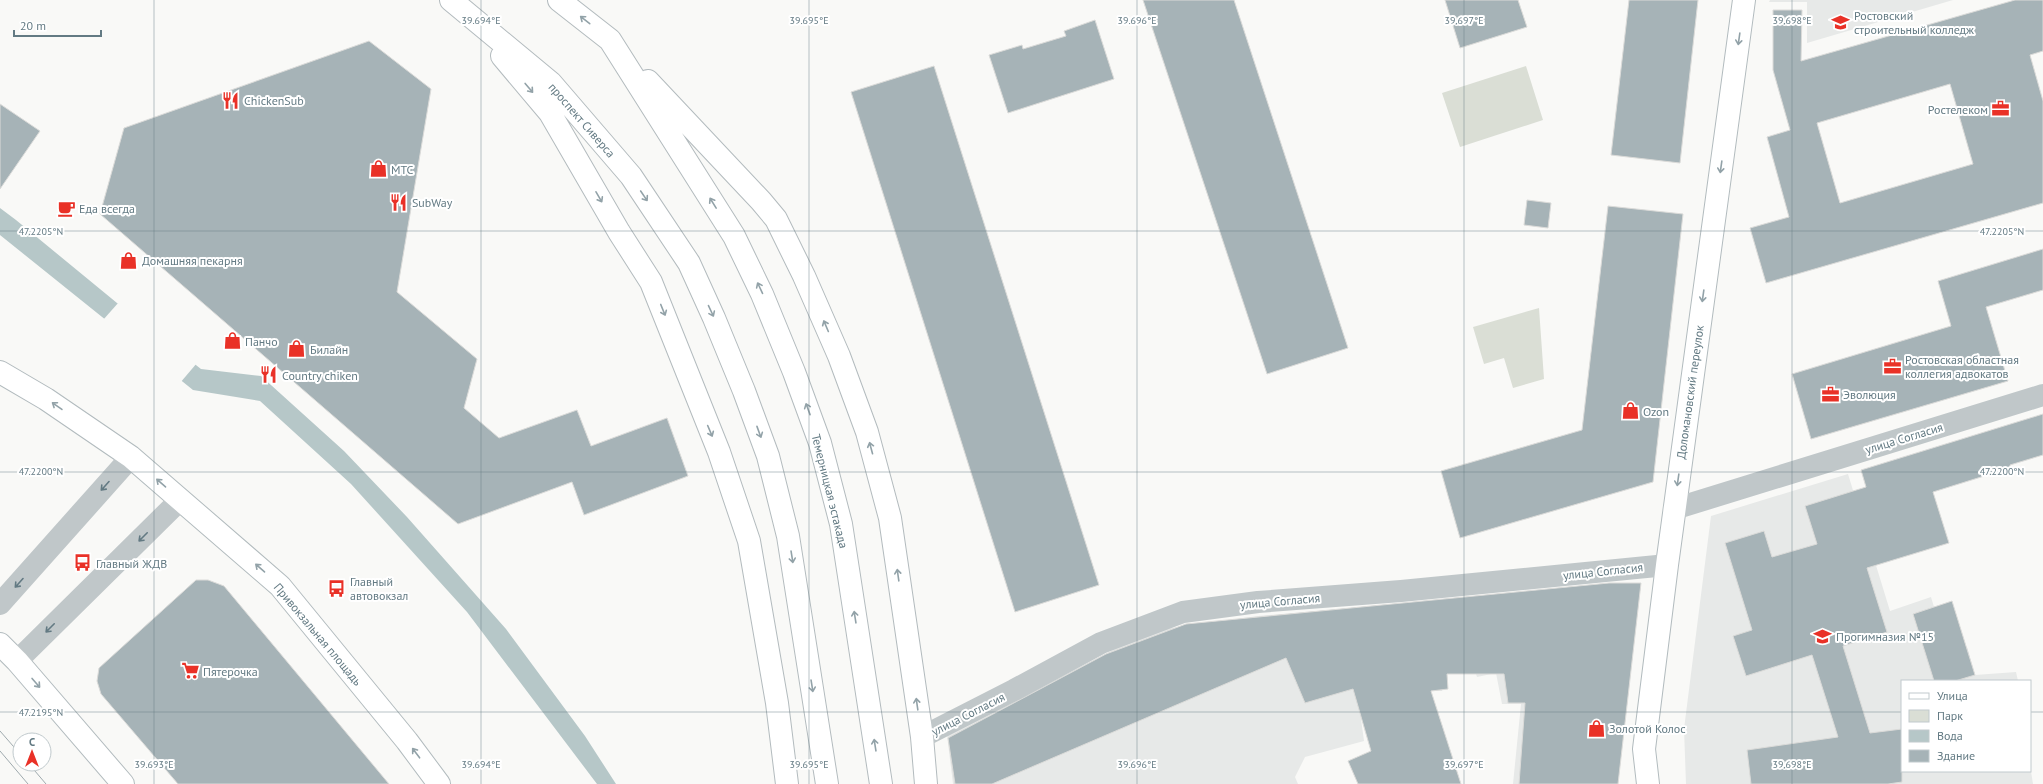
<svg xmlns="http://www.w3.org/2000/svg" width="2043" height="784" font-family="'PT Sans',sans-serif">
	<rect width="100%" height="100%" fill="#f9f9f7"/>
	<path fill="#e7e9e8" d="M 1770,0 L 1953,0 L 1807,43 L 1807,2 L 1769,2 Z
		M 1848,474 L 1890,611 L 1931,597 L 1934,607 L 1952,601 L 1958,620 L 1947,624 L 1955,650 L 1967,647 L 1975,675 L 2016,672 L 2018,681 L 1902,681 L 1902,771 L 2030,771 L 2030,765 L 2033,784 L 1686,784 L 1684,729 L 1711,516 Z
		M 1641,583 L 1612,784 L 1513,784 L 1521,704 L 1502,704 L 1496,673 L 1477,677 L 1474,668 L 1445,672 L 1442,691 L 1410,689 L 1401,705 L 1361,719 L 1364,741 L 1305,757 L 1295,777 L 1298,784 L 953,784 L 947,735 L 1150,631 L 1258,616 Z"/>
	<path fill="#daded5" d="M 1526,66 L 1543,120 L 1460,147 L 1442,93 Z
		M 1539,308 L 1544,379 L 1513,388 L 1504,358 L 1484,364 L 1473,327 Z"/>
	<path fill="#b6c7c8" d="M 0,208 L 16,220 L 117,303 L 201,369 L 261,376 L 344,451 L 407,517 L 506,629 L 585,736 L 616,784 L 597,784 L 467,612 L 351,484 L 260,401 L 193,390 L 0,235 Z"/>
	<path fill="#f9f9f7" d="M 119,302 L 197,363 L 180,383 L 103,320 Z"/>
	<path fill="#a6b3b7" stroke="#dbdbd9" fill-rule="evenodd" d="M 1143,0 L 1234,0 L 1348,348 L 1267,374 Z
		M 1445,0 L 1518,0 L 1527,27 L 1460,48 Z
		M 1629,0 L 1698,0 L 1680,163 L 1611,155 Z
		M 2015,0 L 2043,0 L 2043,51 L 2030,55 L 2043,101 L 2043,203 L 1766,283 L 1750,228 L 1789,217 L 1767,137 L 1790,130 L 1773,70 L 1773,10 L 1802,10 L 1801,61 ZM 1950,84 L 1973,164 L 1840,203 L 1817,123 Z
		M 1095,20 L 1114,79 L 1008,113 L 989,55 L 1022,45 L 1023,49 L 1066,36 L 1064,31 Z
		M 369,41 L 431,89 L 397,292 L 477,359 L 464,408 L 499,438 L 577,410 L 591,446 L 667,418 L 688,476 L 584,515 L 572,482 L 458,524 L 100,214 L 124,128 Z
		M 934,66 L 1099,585 L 1015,612 L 851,92 Z
		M 0,104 L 40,131 L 0,189 Z
		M 1527,200 L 1551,203 L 1548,228 L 1524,225 Z
		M 1608,206 L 1683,214 L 1653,482 L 1460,538 L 1441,471 L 1582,430 Z
		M 2043,249 L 2043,290 L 1986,307 L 2008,381 L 1811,439 L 1792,374 L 1951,326 L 1938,281 Z
		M 2043,414 L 2043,455 L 2010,465 L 2010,468 L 1933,492 L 1949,543 L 1867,568 L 1887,632 L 1843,646 L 1870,733 L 1902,729 L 1902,782 L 1888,784 L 1751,784 L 1747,750 L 1838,737 L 1812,655 L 1746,676 L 1733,636 L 1752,630 L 1725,543 L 1764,531 L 1772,557 L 1817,544 L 1805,506 L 1866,487 L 1861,470 Z
		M 196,580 L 208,580 L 224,586 L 389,784 L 178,784 L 101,694 L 97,681 L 99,668 Z
		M 1609,583 L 1641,583 L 1618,784 L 1519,784 L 1525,703 L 1508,703 L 1504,674 L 1447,674 L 1448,689 L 1431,691 L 1461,784 L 1358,784 L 1348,761 L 1371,751 L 1353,689 L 1305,703 L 1286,658 L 992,784 L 955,784 L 948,738 L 1106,654 L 1186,624 Z
		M 1952,601 L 1975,675 L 1955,681 L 1934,681 L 1913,614 Z"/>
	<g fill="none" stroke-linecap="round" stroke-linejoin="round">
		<defs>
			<path id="secondary" d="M 0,372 L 46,399 L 131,457 L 280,586 L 407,741 L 439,784
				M 0,644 L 17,661 L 123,784
				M 1648,784 L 1644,749 L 1667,565 L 1744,0"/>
			<path id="primary" d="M 451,0 L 551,83 L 631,176 L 689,263 L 714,318 L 744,391 L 768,456 L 788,536 L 827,784
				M 559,0 L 610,40 L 734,236 L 762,294 L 794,372 L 820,443 L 841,524 L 881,784
				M 502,56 L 550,113 L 619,232 L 651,282 L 719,452 L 749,541 L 777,703 L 787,784
				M 648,81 L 761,201 L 776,219 L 804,276 L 839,356 L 867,432 L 890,518 L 922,737 L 926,784"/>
		</defs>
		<use href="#secondary" stroke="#b2bbbe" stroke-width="24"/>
		<use href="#primary" stroke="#b3bbbe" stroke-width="24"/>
		<path stroke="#c0c7c9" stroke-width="22" d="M 1674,509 L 2043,395
			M 0,604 L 131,457
			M 17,661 L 180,500
			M 922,737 L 1014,690 L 1101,643 L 1183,612 L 1258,602 L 1401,591 L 1667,565"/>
		<use href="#secondary" stroke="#fff" stroke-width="22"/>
		<use href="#primary" stroke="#fff" stroke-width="22"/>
		<path stroke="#9faaae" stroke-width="1" d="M 0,731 L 20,754
			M 0,751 L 28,784
			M 29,764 L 46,784"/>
	</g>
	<defs><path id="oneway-shaft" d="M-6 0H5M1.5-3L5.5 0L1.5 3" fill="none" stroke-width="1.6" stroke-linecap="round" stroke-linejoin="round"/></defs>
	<g stroke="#92a2a8">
		<use href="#oneway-shaft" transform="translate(585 20) rotate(-142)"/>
		<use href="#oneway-shaft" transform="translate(1739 39) rotate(98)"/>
		<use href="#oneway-shaft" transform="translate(529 88) rotate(50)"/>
		<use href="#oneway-shaft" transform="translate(1721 167) rotate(98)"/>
		<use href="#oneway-shaft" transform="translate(644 196) rotate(56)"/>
		<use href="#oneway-shaft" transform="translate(599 197) rotate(60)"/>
		<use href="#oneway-shaft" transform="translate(713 203) rotate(-122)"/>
		<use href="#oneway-shaft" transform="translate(760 288) rotate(-115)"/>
		<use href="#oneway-shaft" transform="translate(1703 296) rotate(98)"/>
		<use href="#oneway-shaft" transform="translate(663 310) rotate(68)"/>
		<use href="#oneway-shaft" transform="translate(711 311) rotate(65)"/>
		<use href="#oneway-shaft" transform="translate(826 326) rotate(-113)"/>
		<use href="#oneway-shaft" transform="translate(57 406) rotate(-145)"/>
		<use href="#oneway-shaft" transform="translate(808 409) rotate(-110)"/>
		<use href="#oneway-shaft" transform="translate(710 431) rotate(67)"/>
		<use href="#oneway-shaft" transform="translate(759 432) rotate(70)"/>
		<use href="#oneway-shaft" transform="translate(871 448) rotate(-105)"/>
		<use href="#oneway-shaft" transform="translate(1678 480) rotate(98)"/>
		<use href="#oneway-shaft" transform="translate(161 483) rotate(-139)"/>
		<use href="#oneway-shaft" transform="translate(792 557) rotate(81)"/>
		<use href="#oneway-shaft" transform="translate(260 568) rotate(-139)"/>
		<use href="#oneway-shaft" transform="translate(898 575) rotate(-98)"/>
		<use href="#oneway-shaft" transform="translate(855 617) rotate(-99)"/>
		<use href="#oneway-shaft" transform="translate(36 683) rotate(49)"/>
		<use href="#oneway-shaft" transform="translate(812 686) rotate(81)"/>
		<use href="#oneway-shaft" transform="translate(917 704) rotate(-98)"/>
		<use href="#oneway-shaft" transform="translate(875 745) rotate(-99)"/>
		<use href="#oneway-shaft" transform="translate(416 753) rotate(-127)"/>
	</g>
	<g stroke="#637a83">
		<use href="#oneway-shaft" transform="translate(105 486) rotate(132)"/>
		<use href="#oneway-shaft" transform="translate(143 537) rotate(135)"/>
		<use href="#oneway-shaft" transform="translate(19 583) rotate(132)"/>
		<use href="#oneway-shaft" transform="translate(50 628) rotate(135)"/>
	</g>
	<path fill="none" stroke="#637a83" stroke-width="1" stroke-opacity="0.45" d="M 154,0 L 154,784M 481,0 L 481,784M 809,0 L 809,784M 1137,0 L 1137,784M 1464,0 L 1464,784M 1792,0 L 1792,784M 0,231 L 2043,231M 0,472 L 2043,472M 0,712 L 1902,712M 2030,712 L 2043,712"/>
	<defs>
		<symbol id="university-bare" viewBox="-9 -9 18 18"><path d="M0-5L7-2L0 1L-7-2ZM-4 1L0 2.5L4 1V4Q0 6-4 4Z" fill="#e93127" stroke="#fff" stroke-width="2.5" paint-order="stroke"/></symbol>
		<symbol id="restaurant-bare" viewBox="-9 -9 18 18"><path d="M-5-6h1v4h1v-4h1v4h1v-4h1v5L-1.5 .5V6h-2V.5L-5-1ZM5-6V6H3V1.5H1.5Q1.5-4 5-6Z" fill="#e93127" stroke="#fff" stroke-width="2.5" paint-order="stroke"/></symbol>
		<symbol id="office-bare" viewBox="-9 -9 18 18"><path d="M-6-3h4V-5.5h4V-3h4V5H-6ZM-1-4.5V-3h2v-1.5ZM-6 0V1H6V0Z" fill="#e93127" stroke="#fff" stroke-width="2.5" paint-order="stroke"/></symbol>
		<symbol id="shop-bare" viewBox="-9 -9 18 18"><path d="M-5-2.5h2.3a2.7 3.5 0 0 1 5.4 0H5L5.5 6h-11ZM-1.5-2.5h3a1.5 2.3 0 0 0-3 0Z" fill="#e93127" stroke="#fff" stroke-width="2.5" paint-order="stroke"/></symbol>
		<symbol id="cafe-bare" viewBox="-9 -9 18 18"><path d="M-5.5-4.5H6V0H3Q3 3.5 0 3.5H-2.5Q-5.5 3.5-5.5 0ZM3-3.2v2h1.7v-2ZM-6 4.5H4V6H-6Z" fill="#e93127" stroke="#fff" stroke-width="2.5" paint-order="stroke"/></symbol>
		<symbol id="bus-bare" viewBox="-9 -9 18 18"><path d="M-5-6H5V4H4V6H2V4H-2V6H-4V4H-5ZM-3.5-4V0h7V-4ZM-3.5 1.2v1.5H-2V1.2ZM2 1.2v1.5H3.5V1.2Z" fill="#e93127" stroke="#fff" stroke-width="2.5" paint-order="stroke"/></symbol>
		<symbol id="school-bare" viewBox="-9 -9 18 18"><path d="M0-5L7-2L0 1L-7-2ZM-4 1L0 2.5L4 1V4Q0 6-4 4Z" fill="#e93127" stroke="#fff" stroke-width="2.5" paint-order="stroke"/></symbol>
		<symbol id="supermarket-bare" viewBox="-9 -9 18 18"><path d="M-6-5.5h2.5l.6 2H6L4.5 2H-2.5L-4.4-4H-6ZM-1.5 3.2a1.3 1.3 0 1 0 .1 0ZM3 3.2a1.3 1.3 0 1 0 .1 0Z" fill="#e93127" stroke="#fff" stroke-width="2.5" paint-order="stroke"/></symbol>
	</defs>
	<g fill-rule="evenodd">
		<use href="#university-bare" x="1828" y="10" width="25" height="25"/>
		<use href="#restaurant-bare" x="218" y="88" width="25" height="25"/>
		<use href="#office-bare" x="1988" y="96" width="25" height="25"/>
		<use href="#shop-bare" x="366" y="156" width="25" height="25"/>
		<use href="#restaurant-bare" x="386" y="190" width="25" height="25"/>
		<use href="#cafe-bare" x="54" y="196" width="25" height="25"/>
		<use href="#shop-bare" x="116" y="248" width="25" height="25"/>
		<use href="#shop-bare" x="220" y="328" width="25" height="25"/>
		<use href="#shop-bare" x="284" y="336" width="25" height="25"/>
		<use href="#office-bare" x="1880" y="354" width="25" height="25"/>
		<use href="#restaurant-bare" x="256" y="362" width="25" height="25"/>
		<use href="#office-bare" x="1818" y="382" width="25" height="25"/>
		<use href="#shop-bare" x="1618" y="398" width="25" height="25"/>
		<use href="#bus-bare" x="70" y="550" width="25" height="25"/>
		<use href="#bus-bare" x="324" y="576" width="25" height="25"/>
		<use href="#school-bare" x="1810" y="624" width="25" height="25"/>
		<use href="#supermarket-bare" x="178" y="658" width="25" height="25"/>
		<use href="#shop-bare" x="1584" y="716" width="25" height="25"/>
	</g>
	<g text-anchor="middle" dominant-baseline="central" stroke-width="4" stroke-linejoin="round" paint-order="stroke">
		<g font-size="12" fill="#637a83" stroke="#fff" text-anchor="start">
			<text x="1854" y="15">Ростовский<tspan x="1854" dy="14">строительный колледж</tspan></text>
			<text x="244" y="100">ChickenSub</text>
			<text x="1988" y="109" text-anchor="end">Ростелеком</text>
			<text x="391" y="169">МТС</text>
			<text x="412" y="202">SubWay</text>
			<text x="79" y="208">Еда всегда</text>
			<text x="142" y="260">Домашняя пекарня</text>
			<text x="245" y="341">Панчо</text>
			<text x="310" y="349">Билайн</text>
			<text x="1905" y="359">Ростовская областная<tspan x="1905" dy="14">коллегия адвокатов</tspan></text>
			<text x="282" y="375">Country chiken</text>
			<text x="1843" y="394">Эволюция</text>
			<text x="1643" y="411">Ozon</text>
			<text x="96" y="563">Главный ЖДВ</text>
			<text x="350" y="581">Главный<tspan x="350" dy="14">автовокзал</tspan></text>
			<text x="1836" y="636">Прогимназия №15</text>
			<text x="203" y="671">Пятерочка</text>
			<text x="1609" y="728">Золотой Колос</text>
		</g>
		<g font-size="12" fill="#637a83" stroke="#fff">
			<text transform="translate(582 120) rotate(49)">проспект Сиверса</text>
			<text transform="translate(1690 392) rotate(-82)">Доломановский переулок</text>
			<text transform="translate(1904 438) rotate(-17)">улица Согласия</text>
			<text transform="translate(830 491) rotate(76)">Темерницкая эстакада</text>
			<text transform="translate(1603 571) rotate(-6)">улица Согласия</text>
			<text transform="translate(1280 601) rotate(-5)">улица Согласия</text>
			<text transform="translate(318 634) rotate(50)">Привокзальная площадь</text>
			<text transform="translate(968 714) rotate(-27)">улица Согласия</text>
		</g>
	</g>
	<g font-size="10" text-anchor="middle" fill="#637a83" stroke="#fff" stroke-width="4" stroke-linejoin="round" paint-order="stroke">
		<text x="481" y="24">39.694°E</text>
		<text x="809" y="24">39.695°E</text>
		<text x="1137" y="24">39.696°E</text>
		<text x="1464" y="24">39.697°E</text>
		<text x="1792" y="24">39.698°E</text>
		<text x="41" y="235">47.2205°N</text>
		<text x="2002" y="235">47.2205°N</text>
		<text x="41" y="475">47.2200°N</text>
		<text x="2002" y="475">47.2200°N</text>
		<text x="41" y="716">47.2195°N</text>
		<text x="154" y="768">39.693°E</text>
		<text x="481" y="768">39.694°E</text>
		<text x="809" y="768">39.695°E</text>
		<text x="1137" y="768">39.696°E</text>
		<text x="1464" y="768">39.697°E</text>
		<text x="1792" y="768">39.698°E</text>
	</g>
	<rect x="1901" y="680" width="130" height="92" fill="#ffffff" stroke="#c1cacd"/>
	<rect x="1909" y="693" width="20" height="6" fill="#ffffff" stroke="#c1cacd"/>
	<text x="1937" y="700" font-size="12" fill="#637a83">Улица</text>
	<rect x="1909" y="710" width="20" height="12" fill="#daded5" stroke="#c1cacd"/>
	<text x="1937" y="720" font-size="12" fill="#637a83">Парк</text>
	<rect x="1909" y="730" width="20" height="12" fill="#b6c7c8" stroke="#c1cacd"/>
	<text x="1937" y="740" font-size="12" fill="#637a83">Вода</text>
	<rect x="1909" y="750" width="20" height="12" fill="#a6b3b7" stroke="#c1cacd"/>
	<text x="1937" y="760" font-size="12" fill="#637a83">Здание</text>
	<g transform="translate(32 752)"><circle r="19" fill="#ffffff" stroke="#c1cacd"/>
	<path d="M0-3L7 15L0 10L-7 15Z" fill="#e93127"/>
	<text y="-6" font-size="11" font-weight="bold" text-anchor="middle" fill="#637a83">С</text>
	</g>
	<path d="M14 30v6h87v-6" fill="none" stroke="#637a83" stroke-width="2"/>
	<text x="20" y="30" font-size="12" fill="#637a83" stroke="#ffffff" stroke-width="3" paint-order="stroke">20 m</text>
</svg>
